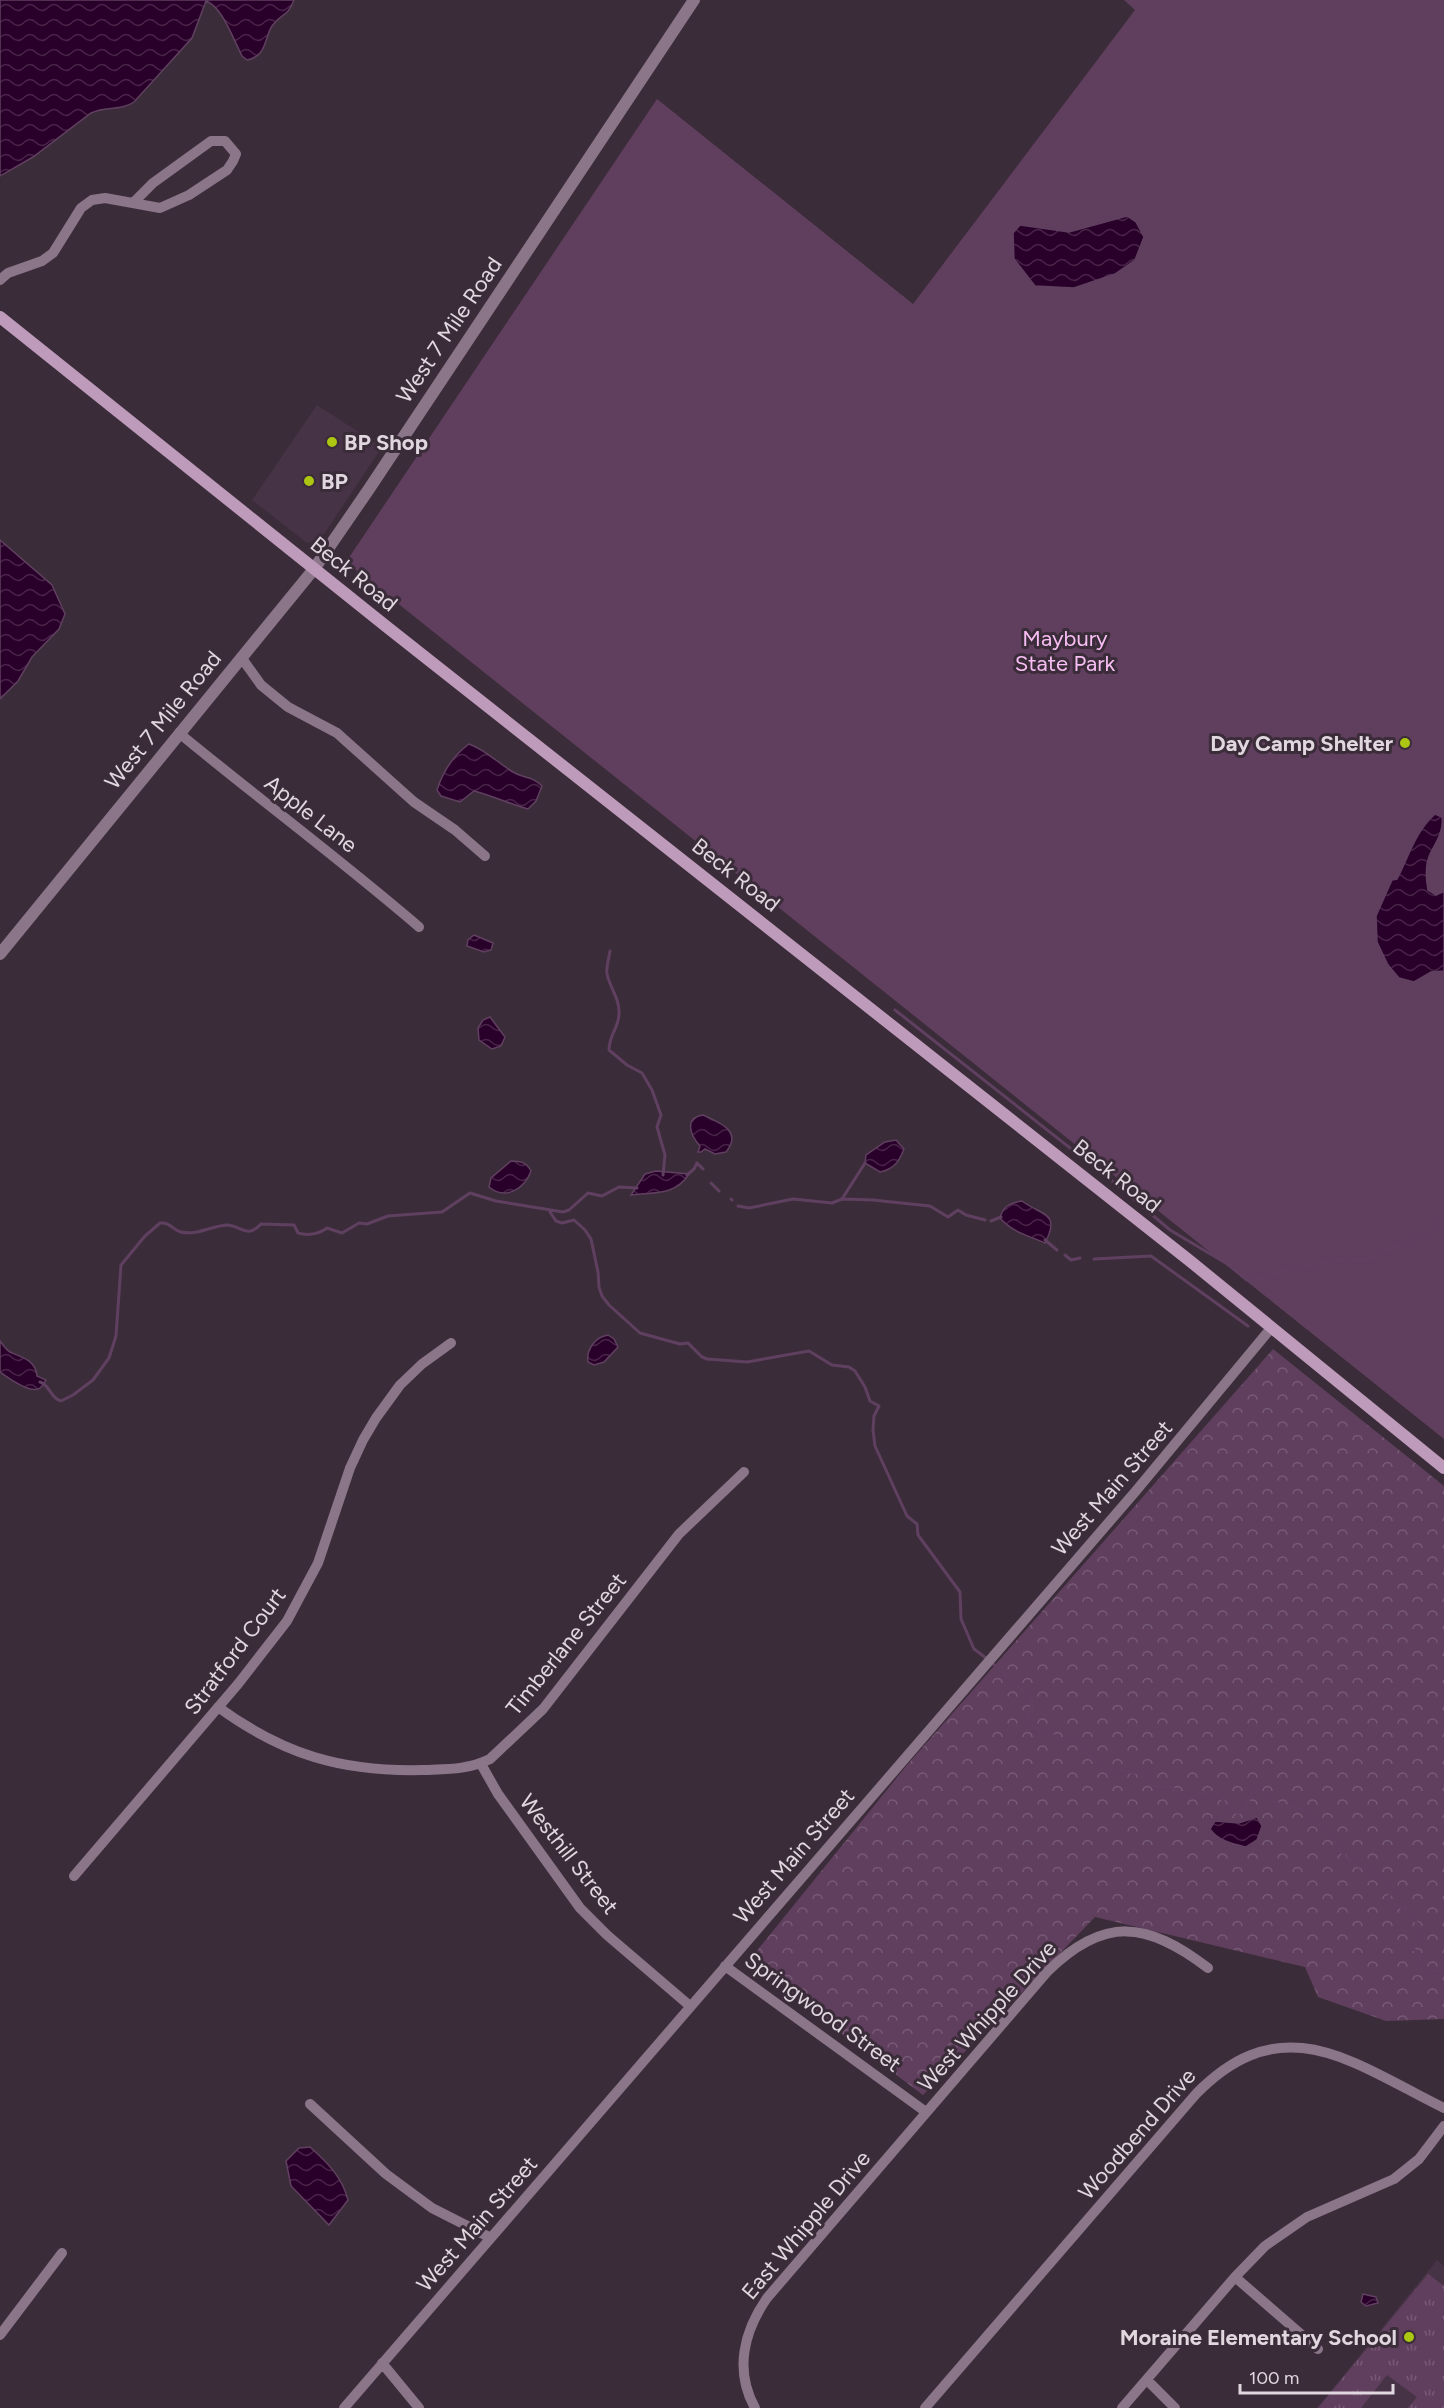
<svg xmlns="http://www.w3.org/2000/svg" width="1444" height="2408" font-family="Figtree,sans-serif">
	<defs>
		<pattern id="grass-tufts" width="24" height="20" patternUnits="userSpaceOnUse" patternTransform="scale(1.5)"><rect width="24" height="20" fill="#603f5e"/><path d="M3 7l-1-3M5 7V3M7 7l1-3M15 17l-1-3M17 17v-4M19 17l1-3" fill="none" stroke="#765a75"/></pattern>
		<pattern id="forest-crowns" width="20" height="18" patternUnits="userSpaceOnUse" patternTransform="scale(1.5)"><rect width="20" height="18" fill="#603f5e"/><path d="M2 6a3 3 0 1 1 6 0M12 15a3 3 0 1 1 6 0" fill="none" stroke="#765a75"/></pattern>
		<pattern id="water-waves" width="16" height="10" patternUnits="userSpaceOnUse" patternTransform="scale(1.5)"><rect width="16" height="10" fill="#290029"/><path d="M0 5q4-4 8 0t8 0" fill="none" stroke="#482448"/></pattern>
	</defs>
	<rect width="100%" height="100%" fill="#3b2c39"/>
	<path fill="#473346" d="M 317,405 L 382,447 L 322,537 L 315,541 L 307,543 L 252,500 Z
		M 1437,2260 L 1444,2266 L 1444,2408 L 1317,2408 Z"/>
	<path fill="url(#grass-tufts)" d="M 1428,2274 L 1444,2286 L 1444,2408 L 1408,2408 L 1417,2397 L 1387,2375 L 1361,2408 L 1318,2408 Z"/>
	<path fill="url(#forest-crowns)" d="M 1273,1349 L 1444,1486 L 1444,2019 L 1386,2021 L 1318,1997 L 1305,1967 L 1095,1917 L 923,2095 L 747,1963 L 907,1765 Z"/>
	<path fill="#603f5e" d="M 1124,0 L 1444,0 L 1444,1439 L 346,562 L 657,99 L 913,304 L 1135,10 Z"/>
	<path fill="url(#water-waves)" stroke="#604060" stroke-width="1.5" d="M 0,0 L 294,0 C 287,18 281,13 272,26 C 264,39 267,56 247,60 L 242,56 C 234,41 222,6 206,1 L 192,38 L 134,102 C 121,111 105,106 91,113 L 33,157 L 0,176 Z
		M 1127,216 L 1136,222 L 1144,237 L 1135,260 L 1115,274 L 1074,288 L 1035,286 L 1014,259 L 1013,233 L 1020,225 L 1069,232 Z
		M 0,540 L 52,585 L 65,614 L 59,629 L 32,657 L 18,681 L 0,699 Z
		M 469,744 C 486,750 498,763 513,772 C 524,779 531,775 542,786 L 536,801 L 528,809 C 510,804 493,796 474,791 L 460,802 L 441,796 L 437,790 C 443,771 454,755 469,744 Z
		M 1435,814 L 1442,817 C 1444,830 1437,841 1431,852 C 1425,863 1426,879 1428,890 L 1436,895 L 1443,892 L 1444,887 L 1444,971 L 1431,972 L 1414,982 L 1399,978 L 1388,965 L 1377,942 L 1376,916 L 1392,880 L 1397,879 C 1409,856 1415,832 1435,814 Z
		M 474,935 L 493,943 L 491,950 L 484,952 L 467,946 L 468,940 Z
		M 490,1017 L 505,1037 L 501,1046 L 492,1049 L 479,1040 L 478,1028 L 483,1020 Z
		M 703,1115 C 720,1123 743,1131 726,1152 L 715,1154 L 705,1149 L 701,1152 L 698,1152 L 700,1146 C 690,1135 684,1118 703,1115 Z
		M 896,1140 L 904,1149 C 899,1162 894,1169 880,1172 L 865,1163 L 866,1155 L 885,1142 Z
		M 511,1161 C 521,1161 526,1162 531,1171 C 525,1188 506,1201 489,1187 L 491,1178 Z
		M 656,1171 L 689,1174 C 675,1196 654,1192 631,1195 L 645,1174 Z
		M 1022,1201 C 1042,1216 1061,1212 1045,1243 C 1029,1236 1012,1232 1000,1218 C 1003,1206 1010,1203 1022,1201 Z
		M 608,1335 L 614,1339 L 618,1347 L 604,1362 L 594,1365 L 588,1362 C 586,1350 595,1337 608,1335 Z
		M 0,1341 C 3,1345 6,1350 10,1352 C 21,1357 36,1360 37,1376 L 46,1380 C 44,1383 43,1386 40,1388 C 31,1395 7,1377 0,1372 Z
		M 1257,1817 L 1262,1826 L 1257,1840 L 1246,1847 C 1233,1844 1218,1841 1210,1829 L 1215,1821 L 1239,1823 Z
		M 310,2147 C 328,2163 342,2177 348,2200 L 329,2225 L 291,2186 L 286,2161 L 299,2148 Z
		M 1363,2294 L 1376,2297 L 1378,2303 L 1366,2306 L 1361,2302 Z"/>
	<g fill="none" stroke-linecap="round" stroke-linejoin="round">
		<path stroke="#604060" stroke-width="3" d="M 610,951 C 609,958 606,967 607,974 C 610,988 620,999 619,1014 C 619,1027 609,1035 609,1050 L 627,1065 L 642,1073 L 652,1090 L 661,1115 L 657,1127 L 665,1155 L 663,1175
			M 895,1010 L 1117,1185 L 1170,1230 L 1229,1265 L 1247,1280 L 1263,1278 L 1294,1268 L 1346,1259 L 1367,1259 L 1429,1233 L 1436,1228 L 1444,1212
			M 687,1175 L 694,1169 L 697,1163 L 703,1169
			M 711,1183 L 719,1191
			M 731,1199 L 732,1200
			M 842,1199 L 865,1163
			M 738,1206 L 749,1208 L 793,1199 L 832,1203 L 842,1199 L 873,1200 L 930,1206 L 948,1217 L 958,1210 L 966,1215 L 985,1220
			M 550,1212 L 556,1221 L 562,1223 L 574,1220 L 585,1230 L 591,1239 L 598,1272 L 599,1287 L 602,1296 L 609,1305 L 640,1333 L 680,1344 L 688,1343 L 702,1357 L 707,1359 L 747,1362 L 809,1351 L 832,1365 L 849,1367 L 855,1371 L 865,1387 L 870,1401 L 879,1406 L 874,1416 L 873,1430 L 875,1446 L 907,1516 L 917,1524 L 918,1535 L 960,1592 L 961,1619 L 974,1649 L 986,1658
			M 991,1221 L 1001,1217
			M 1045,1240 L 1057,1250
			M 1065,1255 L 1071,1260 L 1080,1258
			M 1094,1259 L 1151,1256 L 1248,1326
			M 40,1382 C 50,1385 51,1399 61,1401 L 73,1395 L 93,1380 L 109,1358 L 116,1336 L 121,1265 L 145,1236 L 160,1223 C 171,1222 172,1230 181,1232 C 196,1236 215,1225 227,1225 C 242,1226 247,1239 261,1224 L 294,1225 L 298,1233 C 308,1236 319,1234 327,1228 L 342,1233 L 359,1223 L 367,1224 L 388,1216 L 442,1212 L 470,1193 L 496,1201 L 563,1212 L 569,1210 L 588,1193 L 602,1196 L 619,1187 L 637,1188
			M 991,1662 L 1011,1681 L 1029,1694 L 1032,1698 L 1031,1710 L 1027,1717 C 1036,1735 1058,1736 1074,1743 C 1085,1748 1091,1762 1103,1767 C 1116,1772 1130,1772 1144,1773 L 1153,1786 L 1171,1787 L 1187,1799 L 1205,1792 L 1211,1794 L 1212,1797 L 1219,1793 L 1227,1808 L 1238,1813 L 1245,1810 L 1252,1792 L 1257,1788 L 1275,1803 L 1303,1810 L 1309,1819 L 1326,1830 L 1346,1858 L 1358,1866 L 1365,1867 L 1381,1880 L 1385,1880 L 1394,1887 L 1387,1900 C 1407,1913 1416,1908 1420,1938 L 1413,1949 L 1420,1954 L 1422,1968 L 1426,1970 L 1444,1971"/>
		<path stroke="#8b7589" stroke-width="10" d="M 0,280 L 8,273 L 42,261 L 53,253 L 81,208 L 92,200 L 105,198 L 160,208 L 189,195 L 227,170 L 233,161 L 236,154 L 225,141 L 211,141 L 153,183 L 134,202
			M 241,657 L 261,685 L 288,707 L 337,733 L 414,802 L 455,830 L 485,856
			M 179,733 C 259,799 341,860 419,927
			M 218,1707 C 284,1755 342,1772 423,1770 C 447,1769 468,1770 490,1759 L 543,1709 L 679,1534 L 744,1472
			M 481,1764 L 498,1794 L 580,1908 L 607,1935 L 690,2006
			M 74,1876 L 238,1684 L 287,1621 L 318,1563 L 350,1468 L 363,1440 L 376,1418 L 400,1385 L 422,1364 L 451,1343
			M 725,1966 L 926,2112
			M 310,2104 L 386,2174 L 432,2208 L 491,2238
			M 1235,2277 L 1318,2349
			M 0,2335 L 62,2253
			M 382,2363 L 419,2408
			M 1147,2380 L 1175,2408
			M 344,2408 L 1135,1492 L 1272,1327
			M 755,2408 C 734,2370 744,2331 767,2298 L 1047,1972 C 1104,1916 1147,1921 1208,1968
			M 925,2408 L 1196,2094 C 1283,2005 1353,2063 1444,2108
			M 1122,2408 L 1235,2277 L 1265,2246 L 1307,2217 L 1394,2179 L 1419,2159 L 1444,2126"/>
		<path stroke="#8b7589" stroke-width="12" d="M 0,954 L 314,569 L 369,489 L 694,0"/>
		<path stroke="#be9abb" stroke-width="12" d="M 0,317 L 387,627 L 1190,1261 L 1444,1468"/>
	</g>
	<g fill="#acc612" stroke="#3b2c39" stroke-width="2">
		<circle cx="332" cy="442" r="6"/>
		<circle cx="309" cy="481" r="6"/>
		<circle cx="1405" cy="743" r="6"/>
		<circle cx="1409" cy="2337" r="6"/>
	</g>
	<g text-anchor="middle" dominant-baseline="central" stroke-width="6" stroke-linejoin="round" paint-order="stroke">
		<g font-size="22" fill="#e0d7df" stroke="#3b2c39">
			<text transform="translate(449 330) rotate(-56)">West 7 Mile Road</text>
			<text transform="translate(354 574) rotate(39)">Beck Road</text>
			<text transform="translate(163 720) rotate(-51)">West 7 Mile Road</text>
			<text transform="translate(311 814) rotate(38)">Apple Lane</text>
			<text transform="translate(736 875) rotate(38)">Beck Road</text>
			<text transform="translate(1117 1176) rotate(38)">Beck Road</text>
			<text transform="translate(1112 1488) rotate(-49)">West Main Street</text>
			<text transform="translate(566 1644) rotate(-51)">Timberlane Street</text>
			<text transform="translate(235 1651) rotate(-53)">Stratford Court</text>
			<text transform="translate(569 1854) rotate(52)">Westhill Street</text>
			<text transform="translate(794 1856) rotate(-49)">West Main Street</text>
			<text transform="translate(823 2012) rotate(36)">Springwood Street</text>
			<text transform="translate(987 2016) rotate(-48)">West Whipple Drive</text>
			<text transform="translate(1137 2134) rotate(-49)">Woodbend Drive</text>
			<text transform="translate(477 2224) rotate(-49)">West Main Street</text>
			<text transform="translate(806 2225) rotate(-50)">East Whipple Drive</text>
		</g>
		<g font-size="22" font-weight="bold" fill="#e0d7df" stroke="#3b2c39" text-anchor="start">
			<text x="344" y="442">BP Shop</text>
			<text x="321" y="481">BP</text>
			<text x="1393" y="743" text-anchor="end">Day Camp Shelter</text>
			<text x="1397" y="2337" text-anchor="end">Moraine Elementary School</text>
		</g>
		<g font-size="22" fill="#f8bef4" stroke="#3b2c39">
			<text x="1065" y="638">Maybury<tspan x="1065" dy="25">State Park</tspan></text>
		</g>
	</g>
	<path d="M1240 2384v9h153v-9" fill="none" stroke="#e0d7df" stroke-width="3"/>
	<text x="1249" y="2384" font-size="18" fill="#e0d7df" stroke="#3b2c39" stroke-width="4.5" paint-order="stroke">100 m</text>
</svg>
